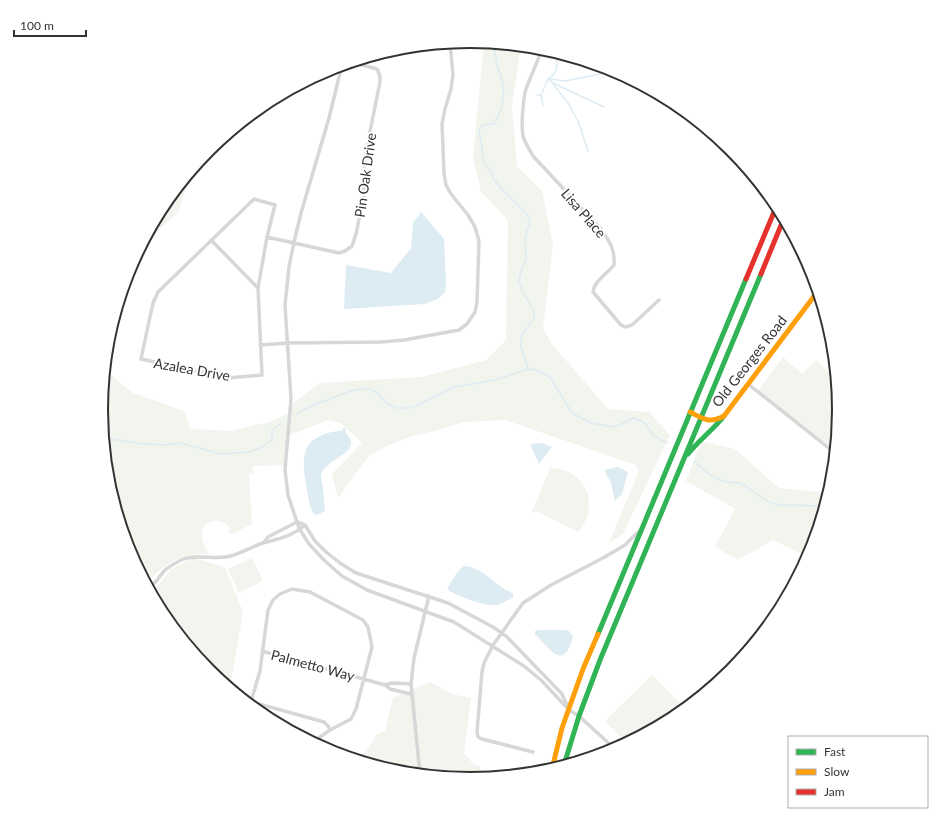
<svg xmlns="http://www.w3.org/2000/svg" width="940" height="820" font-family="Lato,sans-serif">
	<rect width="100%" height="100%" fill="#fff"/>
	<path fill="#f1f5ed" d="M 484,42 L 521,46 L 512,105 L 517,166 L 542,191 L 553,245 L 543,328 L 551,343 L 608,409 L 649,412 L 670,435 L 623,534 L 609,543 L 639,471 L 636,465 L 505,420 L 464,422 L 439,430 L 412,436 L 384,447 L 369,456 L 360,467 L 338,498 L 332,474 L 362,443 L 341,423 L 328,420 L 287,436 L 285,465 L 253,466 L 253,474 L 249,474 L 252,524 L 232,534 L 230,534 L 228,531 L 231,528 C 222,518 205,517 202,533 C 201,541 206,548 209,554 C 182,554 172,560 152,577 L 143,577 L 129,551 L 108,482 L 101,410 L 105,370 L 133,393 L 184,411 L 190,429 L 231,431 L 269,422 L 291,413 L 290,406 L 319,383 L 422,377 L 486,360 L 506,340 L 508,220 L 481,192 L 473,157 Z
		M 255,111 L 192,172 L 178,212 L 139,250 L 163,205 L 208,150 L 220,142 Z
		M 783,357 L 802,374 L 816,360 L 836,379 L 839,410 L 835,450 L 756,393 Z
		M 703,442 L 735,449 L 779,488 L 829,493 L 811,551 L 808,557 L 773,540 L 738,560 L 715,547 L 735,509 L 686,481 L 698,450 Z
		M 550,468 C 585,468 602,505 578,532 L 536,511 L 533,513 L 531,508 L 534,508 Z
		M 193,558 L 225,567 L 243,612 L 230,688 L 209,671 L 163,615 L 157,603 L 157,587 L 171,569 Z
		M 252,558 L 263,581 L 239,593 L 228,569 Z
		M 652,675 L 683,706 L 668,721 L 626,743 L 605,721 Z
		M 430,682 L 452,694 L 471,698 L 464,753 L 474,765 L 479,766 L 485,777 L 470,779 L 398,772 L 351,758 L 366,752 L 377,734 L 385,731 L 393,698 Z"/>
	<path fill="#ddebf3" d="M 421,212 L 444,239 L 446,284 L 445,292 L 438,299 L 424,304 L 344,309 L 346,265 L 391,273 L 411,248 L 413,223 Z
		M 344,428 L 346,428 L 345,432 C 367,453 323,458 321,476 C 321,478 322,480 322,482 C 324,492 324,501 325,511 L 317,515 L 314,514 C 309,507 309,499 307,491 C 305,479 302,465 305,453 C 308,438 328,431 342,431 Z
		M 543,443 L 552,447 L 539,464 L 530,444 Z
		M 618,467 L 628,472 L 622,494 L 615,501 L 611,483 L 604,470 Z
		M 463,566 C 483,566 495,587 513,593 L 513,597 C 508,600 502,604 496,605 C 485,606 455,596 447,589 L 456,574 Z
		M 539,630 L 566,630 L 569,631 L 573,637 C 570,645 569,654 560,656 L 553,653 L 535,634 L 535,631 Z"/>
	<g fill="none" stroke-linecap="round" stroke-linejoin="round">
		<path stroke="#ddebf3" stroke-width="1.5" d="M 493,43 C 495,51 496,58 497,65 C 498,70 501,75 502,80 C 506,94 501,111 495,123 L 481,126 L 479,130 L 484,163 L 491,171 L 493,178 L 500,187 L 526,213 L 530,221 L 525,239 L 526,259 L 521,271 L 519,281 L 522,290 L 534,312 L 534,318 L 521,337 L 521,346 L 528,369
			M 548,79 C 558,73 560,61 553,52
			M 550,79 L 565,81 L 615,71
			M 553,83 L 604,107
			M 537,95 L 541,95 L 548,79 L 551,81 L 568,103 L 578,121 L 588,151
			M 541,95 L 543,106
			M 296,415 L 303,410 L 316,404 L 351,391 L 368,388 L 378,393 L 385,402 L 396,408 L 411,408 L 454,387 L 495,380 L 528,369 L 536,370 L 550,377 L 572,413 L 591,423 L 613,427 L 620,425 L 629,420 L 634,418 L 645,423 L 654,436 L 667,443
			M 104,438 L 143,444 L 166,445 L 180,443 L 221,454 L 249,452 L 262,447 L 272,440 L 272,430 L 281,423
			M 694,461 C 705,471 711,478 727,482 C 732,483 737,482 742,484 C 754,490 764,503 779,505 C 794,506 809,504 824,507"/>
		<path stroke="#d7d7d7" stroke-width="3.5" d="M 542,48 C 538,62 531,75 526,89 C 523,99 521,126 523,136 C 525,143 529,149 533,156 L 601,229 C 610,242 615,249 614,265 C 608,273 594,281 593,292 L 621,325 L 625,327 L 632,325 L 659,300
			M 342,65 L 329,118 L 301,213 L 294,242 L 289,267 L 285,305 L 291,399 L 285,470 L 288,495 L 299,528 L 309,544 L 325,561 L 342,576 L 367,590 L 454,622 L 524,666 L 542,681 L 569,710 L 579,716 L 615,749
			M 254,199 L 275,205 L 267,237 L 258,288 L 262,375 L 227,378 L 141,359 L 153,303 L 158,292 Z
			M 267,237 L 339,253 L 345,251 L 352,246 L 356,234 L 364,196 L 364,169 L 366,151 L 380,82 L 380,76 L 377,69 L 351,62
			M 211,240 L 258,288
			M 260,345 L 288,343 L 381,342 L 404,340 L 459,330 L 467,324 L 475,312 L 477,302 L 479,241 L 475,227 L 468,215 L 451,194 L 446,185 L 444,173 L 442,124 L 445,109 L 451,89 L 453,75 L 450,43
			M 748,384 L 835,453
			M 297,522 L 305,525 L 315,541 L 325,551 L 340,563 L 356,573 L 448,603 L 493,627 L 506,636 L 562,694 L 568,707
			M 264,542 L 268,537 L 297,522
			M 148,587 C 157,584 159,576 165,570 C 170,566 175,563 181,560 C 195,554 211,559 226,557 C 240,555 250,547 263,543 C 278,539 293,536 305,525
			M 262,651 L 385,685 L 390,689 L 411,694
			M 385,685 L 392,683 L 411,684
			M 252,702 L 324,722 L 328,726 L 330,730
			M 250,705 L 260,671 L 268,610 L 273,600 L 280,594 L 292,589 L 310,592 L 363,620 L 368,627 L 372,647 L 356,709 L 351,719 L 330,730 L 313,742
			M 533,752 L 482,739 L 478,737 L 477,732 L 482,672 L 484,663 L 493,645 L 523,603 L 551,585 L 603,558 L 625,545 L 638,532
			M 420,774 L 411,684 L 414,658 L 429,596"/>
		<path stroke="#30b455" stroke-width="5" d="M 688,454 C 699,440 713,430 724,416
			M 598,634 L 746,279
			M 564,765 L 579,716 L 600,660 L 761,274"/>
		<path stroke="#ff9f0a" stroke-width="5" d="M 690,412 C 704,419 709,424 724,416 L 818,291
			M 552,769 L 562,728 L 583,669 L 598,634"/>
		<path stroke="#e5322d" stroke-width="5" d="M 761,274 L 784,218
			M 746,279 L 777,205"/>
	</g>
	<g text-anchor="middle" dominant-baseline="central" stroke-width="4" stroke-linejoin="round" paint-order="stroke">
		<g font-size="14" fill="#333" stroke="#fff">
			<text transform="translate(365 175) rotate(-82)">Pin Oak Drive</text>
			<text transform="translate(584 213) rotate(49)">Lisa Place</text>
			<text transform="translate(749 361) rotate(-52)">Old Georges Road</text>
			<text transform="translate(192 369) rotate(10)">Azalea Drive</text>
			<text transform="translate(313 665) rotate(15)">Palmetto Way</text>
		</g>
	</g>
	<path d="M0 0H940V820H0ZM108 410a362 362 0 1 1 724 0a362 362 0 1 1-724 0Z" fill="#fff" fill-rule="evenodd"/>
	<path fill="none" stroke="#333" stroke-width="2" d="M108 410a362 362 0 1 1 724 0a362 362 0 1 1-724 0Z"/>
	<rect x="788" y="736" width="140" height="72" fill="#ffffff" stroke="#adadad"/>
	<rect x="796" y="749" width="20" height="6" fill="#30b455" stroke="#adadad"/>
	<text x="824" y="756" font-size="12" fill="#333333">Fast</text>
	<rect x="796" y="769" width="20" height="6" fill="#ff9f0a" stroke="#adadad"/>
	<text x="824" y="776" font-size="12" fill="#333333">Slow</text>
	<rect x="796" y="789" width="20" height="6" fill="#e5322d" stroke="#adadad"/>
	<text x="824" y="796" font-size="12" fill="#333333">Jam</text>
	<path d="M14 30v6h72v-6" fill="none" stroke="#333333" stroke-width="2"/>
	<text x="20" y="30" font-size="12" fill="#333333" stroke="#ffffff" stroke-width="3" paint-order="stroke">100 m</text>
</svg>
